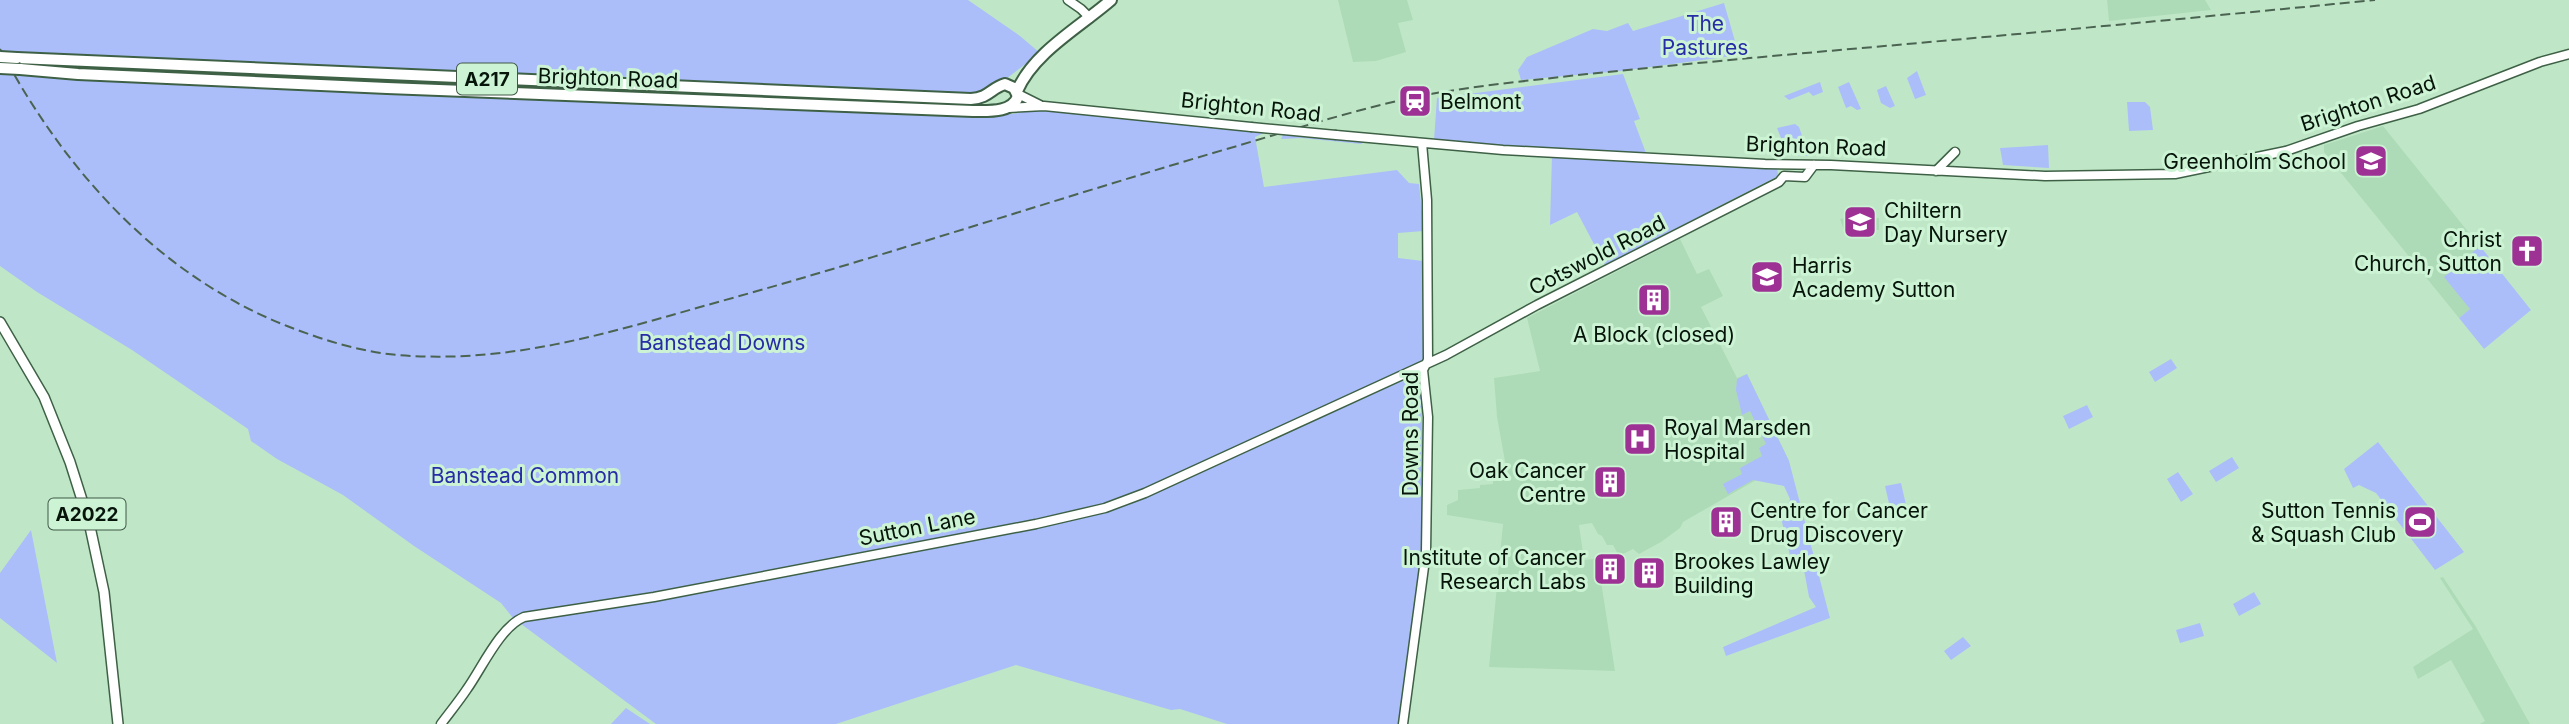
<svg xmlns="http://www.w3.org/2000/svg" width="2569" height="724" font-family="Inter,sans-serif">
	<rect width="100%" height="100%" fill="#bfe7c7"/>
	<path fill="#aedbb7" d="M 1338,0 L 1407,0 L 1413,20 L 1398,23 L 1406,52 L 1376,61 L 1353,62 Z
		M 2107,0 L 2205,0 L 2211,10 L 2109,21 Z
		M 2383,126 L 2507,280 L 2459,318 L 2324,152 L 2324,145 Z
		M 1851,217 L 1879,218 L 1879,230 L 1844,230 L 1840,219 Z
		M 1680,239 L 1697,274 L 1709,269 L 1723,296 L 1701,307 L 1737,378 L 1747,374 L 1789,461 L 1683,522 L 1680,528 L 1661,542 L 1639,554 L 1633,549 L 1619,556 L 1613,545 L 1607,545 L 1602,536 L 1598,534 L 1592,523 L 1579,525 L 1584,560 L 1594,559 L 1600,575 L 1615,671 L 1489,667 L 1503,524 L 1447,515 L 1447,505 L 1458,500 L 1458,490 L 1480,488 L 1480,485 L 1493,484 L 1493,468 L 1506,467 L 1497,417 L 1494,378 L 1540,371 L 1527,318 Z
		M 2443,577 L 2476,627 L 2530,724 L 2480,724 L 2485,721 L 2451,660 L 2418,679 L 2413,667 L 2473,629 L 2440,578 Z"/>
	<path fill="#abbefa" d="M 0,0 L 968,0 L 1020,36 L 1040,53 L 985,95 L 979,113 L 1013,114 L 1038,109 L 1167,120 L 1264,133 L 1255,137 L 1264,187 L 1397,170 L 1409,183 L 1419,184 L 1424,231 L 1398,233 L 1398,258 L 1423,261 L 1423,362 L 1417,366 L 1421,381 L 1426,552 L 1403,724 L 1227,724 L 1180,709 L 1171,710 L 1016,665 L 836,724 L 656,724 L 513,618 L 501,603 L 414,546 L 343,495 L 277,459 L 251,441 L 248,429 L 132,350 L 37,292 L 0,266 Z
		M 1724,3 L 1739,55 L 1621,71 L 1521,80 L 1518,70 L 1527,57 L 1593,29 L 1607,31 L 1628,23 L 1633,31 Z
		M 1917,71 L 1926,95 L 1915,99 L 1907,78 Z
		M 1623,74 L 1640,119 L 1634,121 L 1646,153 L 1546,149 L 1434,140 L 1437,98 Z
		M 1820,82 L 1823,92 L 1813,96 L 1809,92 L 1789,100 L 1784,96 Z
		M 1849,82 L 1861,109 L 1857,110 L 1851,106 L 1846,108 L 1838,87 Z
		M 1886,86 L 1895,106 L 1890,108 L 1881,103 L 1877,90 Z
		M 2127,102 L 2145,102 L 2150,107 L 2153,130 L 2129,131 Z
		M 1795,124 L 1799,127 L 1809,156 L 1779,154 L 1781,138 L 1777,128 Z
		M 1283,135 L 1365,142 L 1361,144 L 1302,138 L 1281,139 Z
		M 2048,145 L 2049,168 L 2003,165 L 2000,148 Z
		M 1552,153 L 1777,165 L 1778,176 L 1605,265 L 1577,212 L 1550,225 Z
		M 2480,246 L 2531,310 L 2484,349 L 2459,318 L 2470,309 L 2444,277 Z
		M 2171,359 L 2177,368 L 2155,382 L 2149,372 Z
		M 1747,374 L 1789,461 L 1830,618 L 1726,656 L 1723,647 L 1816,607 L 1809,597 L 1804,570 L 1793,568 L 1782,522 L 1790,499 L 1784,486 L 1753,480 L 1728,494 L 1723,484 L 1742,474 L 1740,468 L 1762,456 L 1759,448 L 1766,444 L 1750,411 L 1742,415 L 1736,390 L 1737,379 Z
		M 2087,405 L 2093,417 L 2069,429 L 2063,416 Z
		M 2378,442 L 2464,552 L 2435,570 L 2376,493 L 2359,485 L 2353,488 L 2344,469 Z
		M 2232,457 L 2239,468 L 2216,482 L 2209,471 Z
		M 2178,472 L 2193,494 L 2181,502 L 2167,479 Z
		M 1901,483 L 1907,509 L 1891,512 L 1885,486 Z
		M 31,530 L 57,663 L 0,618 L 0,573 Z
		M 2254,592 L 2261,604 L 2239,616 L 2233,604 Z
		M 2200,623 L 2204,636 L 2180,643 L 2176,630 Z
		M 1963,637 L 1971,646 L 1951,660 L 1944,651 Z
		M 626,708 L 650,724 L 611,724 Z"/>
	<g fill="none" stroke-linecap="round" stroke-linejoin="round">
		<defs>
			<path id="secondary" d="M 1068,0 L 1081,9 L 1090,18
				M 1018,94 L 1040,105
				M 1008,108 L 1044,106 L 1251,127
				M 1336,135 L 1503,150 L 1765,164 L 1831,165 L 2045,176 L 2175,174 L 2286,151 L 2358,126 L 2419,109 L 2540,62 L 2569,54
				M 1936,171 L 1955,152
				M 441,724 C 450,712 459,701 467,689 C 482,668 500,627 524,617 L 654,597 L 1036,524 L 1105,508 L 1145,493 L 1446,355 L 1537,305 L 1779,182 L 1784,176 L 1805,177 L 1814,165
				M 1403,724 L 1426,552 L 1428,417 L 1423,370 L 1428,360 L 1427,200 L 1422,143"/>
			<path id="primary" d="M 0,322 L 44,397 L 70,462 L 89,522 L 104,592 L 118,724"/>
			<path id="highway" d="M 17,58 L 971,99 C 989,98 991,88 1005,84 L 1014,88 L 1018,96 C 1013,113 988,111 973,111 L 387,88 L 78,74 L 20,69
				M 1017,91 C 1034,52 1080,27 1111,0"/>
		</defs>
		<use href="#secondary" stroke="#3e6146" stroke-width="11"/>
		<use href="#primary" stroke="#3e6146" stroke-width="12"/>
		<use href="#highway" stroke="#3e6146" stroke-width="14"/>
		<use href="#secondary" stroke="#fff" stroke-width="8"/>
		<use href="#primary" stroke="#fff" stroke-width="9"/>
		<use href="#highway" stroke="#fff" stroke-width="10"/>
		<path stroke="#4b6351" stroke-width="2" stroke-dasharray="10 5" stroke-linecap="butt" d="M 0,49 C 65,171 158,275 287,326 C 323,340 361,352 398,355 C 518,365 623,328 736,297 C 896,252 1054,200 1213,153 C 1279,134 1343,113 1410,98 C 1468,86 1528,81 1587,74 C 1667,66 1748,58 1828,51 C 2011,35 2193,18 2375,0"/>
		<defs>
			<path id="secondary-bridge" d="M 1251,127 L 1336,135"/>
			<path id="highway-bridge" d="M 0,57 L 17,58
				M 0,68 L 20,69"/>
		</defs>
		<use href="#secondary-bridge" stroke="#3e6146" stroke-width="11" stroke-linecap="butt"/>
		<use href="#highway-bridge" stroke="#3e6146" stroke-width="14" stroke-linecap="butt"/>
		<use href="#secondary-bridge" stroke="#fff" stroke-width="8"/>
		<use href="#highway-bridge" stroke="#fff" stroke-width="10"/>
	</g>
	<defs>
		<symbol id="station-square" viewBox="-11 -11 22 22"><rect x="-9" y="-9" width="18" height="18" rx="4" fill="#9d3294" stroke="#ccf4d4"/><path d="M-3-6H3Q5-6 5-4V2Q5 4 3 4L4.5 6H3L1.5 4h-3L-3 6H-4.5L-3 4Q-5 4-5 2V-4Q-5-6-3-6ZM-3.5-4v3h7v-3ZM-3.5 1v1.5H-2V1ZM2 1v1.5H3.5V1Z" fill="#fff"/></symbol>
		<symbol id="school-square" viewBox="-11 -11 22 22"><rect x="-9" y="-9" width="18" height="18" rx="4" fill="#9d3294" stroke="#ccf4d4"/><path d="M0-5L7-2L0 1L-7-2ZM-4 1L0 2.5L4 1V4Q0 6-4 4Z" fill="#fff"/></symbol>
		<symbol id="church-square" viewBox="-11 -11 22 22"><rect x="-9" y="-9" width="18" height="18" rx="4" fill="#9d3294" stroke="#ccf4d4"/><path d="M-1.2-6h2.4v3.5h3.3v2.4h-3.3V6h-2.4V-.1h-3.3v-2.4h3.3Z" fill="#fff"/></symbol>
		<symbol id="building-square" viewBox="-11 -11 22 22"><rect x="-9" y="-9" width="18" height="18" rx="4" fill="#9d3294" stroke="#ccf4d4"/><path d="M-4-6H4V6H1V3H-1V6H-4ZM-2.5-4.3h1.7v1.8h-1.7ZM.8-4.3h1.7v1.8H.8ZM-2.5-1h1.7V.8h-1.7ZM.8-1h1.7V.8H.8Z" fill="#fff"/></symbol>
		<symbol id="hospital-square" viewBox="-11 -11 22 22"><rect x="-9" y="-9" width="18" height="18" rx="4" fill="#9d3294" stroke="#ccf4d4"/><path d="M-5-5h3v3.5h4V-5h3V5h-3V1.5h-4V5h-3Z" fill="#fff"/></symbol>
		<symbol id="stadium-square" viewBox="-11 -11 22 22"><rect x="-9" y="-9" width="18" height="18" rx="4" fill="#9d3294" stroke="#ccf4d4"/><path d="M0-5a6.5 5 0 1 0 0 10a6.5 5 0 1 0 0-10ZM-3.5-1.8h7v3.6h-7Z" fill="#fff"/></symbol>
	</defs>
	<g fill-rule="evenodd">
		<use href="#station-square" x="1396" y="82" width="38" height="38"/>
		<use href="#school-square" x="2352" y="142" width="38" height="38"/>
		<use href="#school-square" x="1841" y="203" width="38" height="38"/>
		<use href="#church-square" x="2508" y="232" width="38" height="38"/>
		<use href="#school-square" x="1748" y="258" width="38" height="38"/>
		<use href="#building-square" x="1635" y="281" width="38" height="38"/>
		<use href="#hospital-square" x="1621" y="420" width="38" height="38"/>
		<use href="#building-square" x="1591" y="463" width="38" height="38"/>
		<use href="#building-square" x="1707" y="503" width="38" height="38"/>
		<use href="#stadium-square" x="2401" y="503" width="38" height="38"/>
		<use href="#building-square" x="1591" y="550" width="38" height="38"/>
		<use href="#building-square" x="1630" y="554" width="38" height="38"/>
	</g>
	<g text-anchor="middle" dominant-baseline="central" stroke-width="6" stroke-linejoin="round" paint-order="stroke">
		<g fill="#ccf4d4" stroke="#415747" stroke-width="2">
			<rect x="457" y="63.5" width="60" height="31" rx="5"/>
			<rect x="48.5" y="498.5" width="77" height="31" rx="5"/>
		</g>
		<g font-size="19" font-weight="bold" fill="#06140a">
			<text x="487" y="79">A217</text>
			<text x="87" y="514">A2022</text>
		</g>
		<g font-size="21" fill="#272ca7" stroke="#ccf4d4">
			<text x="1705" y="23">The<tspan x="1705" dy="24">Pastures</tspan></text>
			<text x="722" y="342">Banstead Downs</text>
			<text x="525" y="475">Banstead Common</text>
		</g>
		<g font-size="21" fill="#06140a" stroke="#ccf4d4">
			<text transform="translate(608 78) rotate(2)">Brighton Road</text>
			<text transform="translate(2368 103) rotate(-18)">Brighton Road</text>
			<text transform="translate(1251 107) rotate(6)">Brighton Road</text>
			<text transform="translate(1816 146) rotate(2)">Brighton Road</text>
			<text transform="translate(1597 255) rotate(-27)">Cotswold Road</text>
			<text transform="translate(1410 434) rotate(-90)">Downs Road</text>
			<text transform="translate(917 527) rotate(-11)">Sutton Lane</text>
		</g>
		<g font-size="21" fill="#06140a" stroke="#ccf4d4" text-anchor="start">
			<text x="1440" y="101">Belmont</text>
			<text x="2346" y="161" text-anchor="end">Greenholm School</text>
			<text x="1884" y="210">Chiltern<tspan x="1884" dy="24">Day Nursery</tspan></text>
			<text x="2502" y="239" text-anchor="end">Christ<tspan x="2502" dy="24">Church, Sutton</tspan></text>
			<text x="1792" y="265">Harris<tspan x="1792" dy="24">Academy Sutton</tspan></text>
			<text x="1654" y="334" text-anchor="middle">A Block (closed)</text>
			<text x="1664" y="427">Royal Marsden<tspan x="1664" dy="24">Hospital</tspan></text>
			<text x="1586" y="470" text-anchor="end">Oak Cancer<tspan x="1586" dy="24">Centre</tspan></text>
			<text x="1750" y="510">Centre for Cancer<tspan x="1750" dy="24">Drug Discovery</tspan></text>
			<text x="2396" y="510" text-anchor="end">Sutton Tennis<tspan x="2396" dy="24">&amp; Squash Club</tspan></text>
			<text x="1586" y="557" text-anchor="end">Institute of Cancer<tspan x="1586" dy="24">Research Labs</tspan></text>
			<text x="1674" y="561">Brookes Lawley<tspan x="1674" dy="24">Building</tspan></text>
		</g>
	</g>
</svg>
